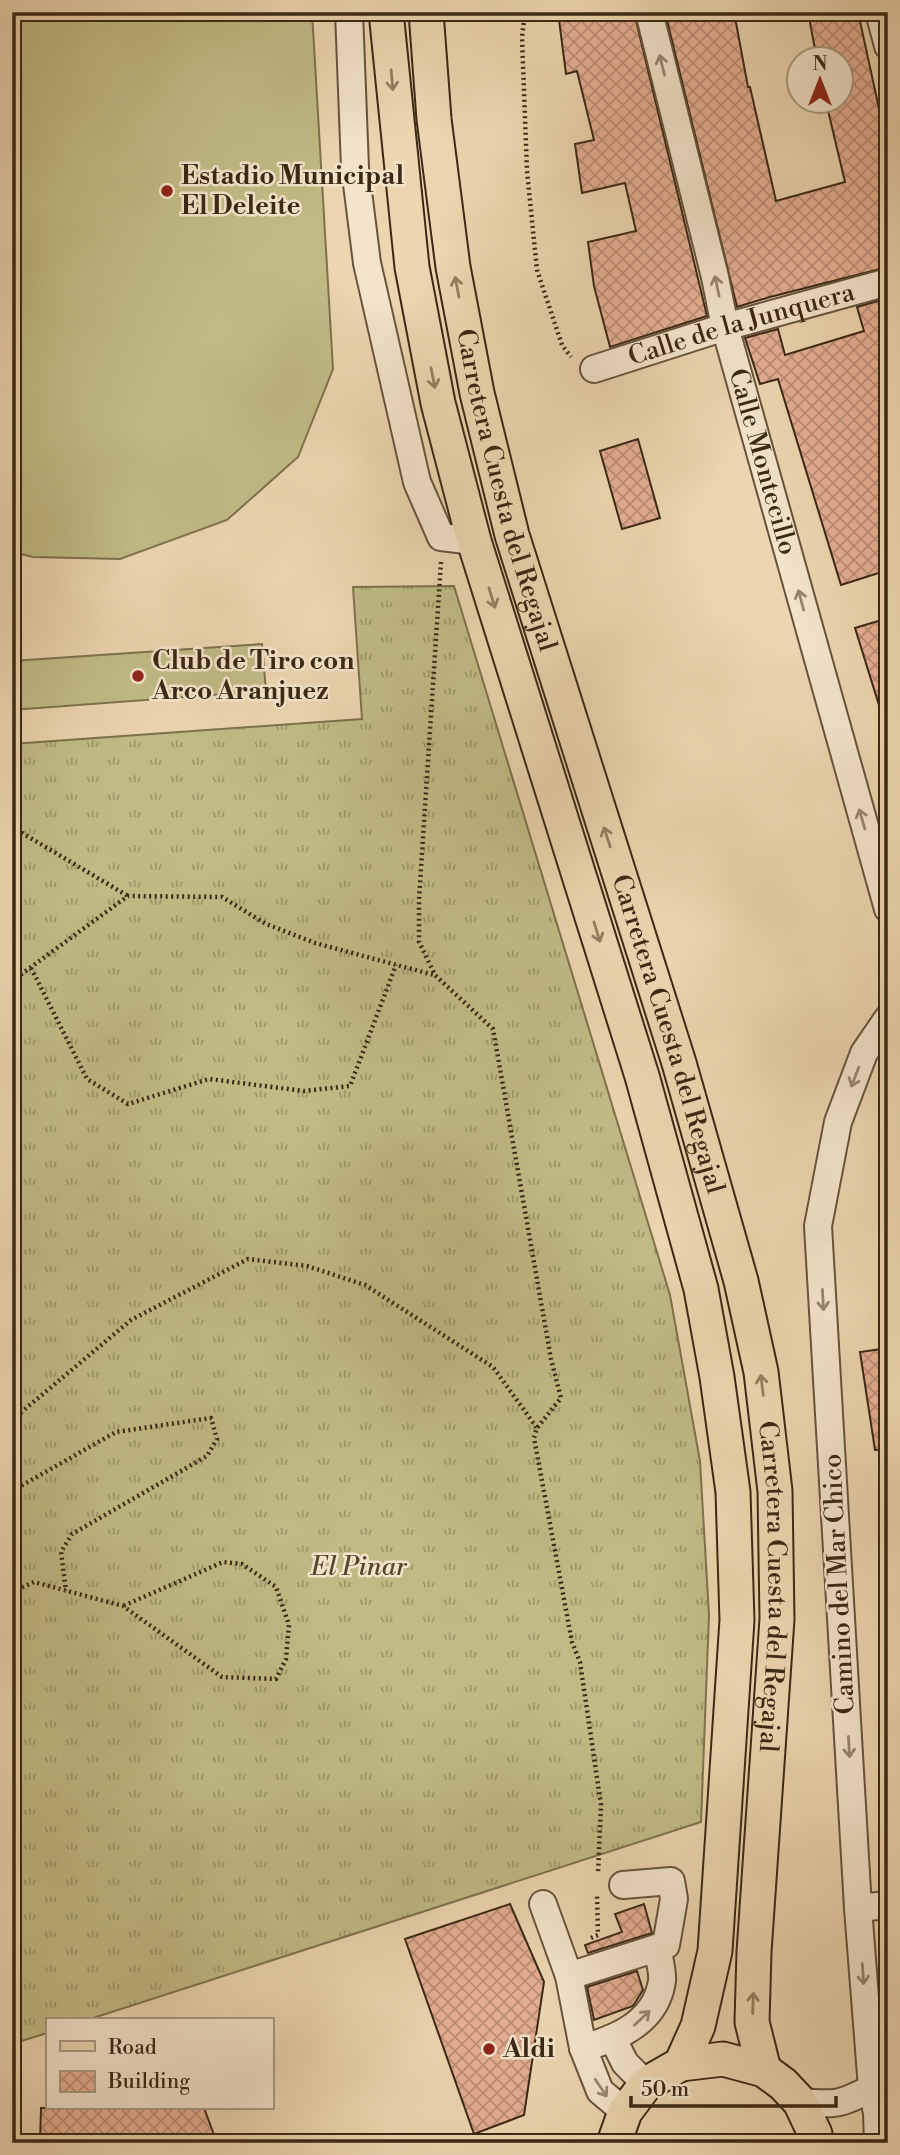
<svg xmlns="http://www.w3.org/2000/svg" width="900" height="2155" font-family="'Libre Bodoni',serif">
	<defs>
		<pattern id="grass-tufts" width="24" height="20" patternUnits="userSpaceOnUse" patternTransform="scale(1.75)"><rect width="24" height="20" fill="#c0bb85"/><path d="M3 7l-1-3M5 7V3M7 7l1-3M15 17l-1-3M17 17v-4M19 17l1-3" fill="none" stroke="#9d986c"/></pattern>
		<pattern id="building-cross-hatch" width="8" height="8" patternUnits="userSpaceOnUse" patternTransform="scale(1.75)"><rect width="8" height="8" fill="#e5ae92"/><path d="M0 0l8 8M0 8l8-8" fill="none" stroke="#bb8e76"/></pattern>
	</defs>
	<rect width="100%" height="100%" fill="#ecd5af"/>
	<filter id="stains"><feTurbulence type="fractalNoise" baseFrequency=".00286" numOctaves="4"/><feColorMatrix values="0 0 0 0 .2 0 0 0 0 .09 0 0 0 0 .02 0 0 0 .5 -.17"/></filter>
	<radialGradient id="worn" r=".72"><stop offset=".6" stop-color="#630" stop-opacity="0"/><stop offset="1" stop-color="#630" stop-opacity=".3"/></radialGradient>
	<path fill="url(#grass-tufts)" stroke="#7e724e" stroke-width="2" d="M 454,586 L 670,1295 L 700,1461 L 709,1615 L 701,1822 L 87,2020 L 47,2020 L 47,2033 L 12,2044 L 12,744 L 362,719 L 353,587 Z"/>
	<path fill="#c0bb85" stroke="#7e724e" stroke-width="2" d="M 12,12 L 312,12 L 333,369 L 298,457 L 227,520 L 120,559 L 33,557 L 12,552 Z
		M 262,644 L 266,691 L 12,710 L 12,661 Z"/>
	<path fill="url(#building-cross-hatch)" stroke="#3b2916" stroke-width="2" d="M 558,12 L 634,12 L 707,316 L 610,347 L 594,286 L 588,242 L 636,231 L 625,183 L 582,193 L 575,144 L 594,140 L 577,71 L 566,74 Z
		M 665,12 L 734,12 L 748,87 L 750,87 L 776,201 L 845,182 L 826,102 L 841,102 L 841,60 L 817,60 L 808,12 L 858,12 L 888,150 L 888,267 L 770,297 L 737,307 Z
		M 888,298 L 888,507 L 880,508 L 888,532 L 888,570 L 841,585 L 778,379 L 760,384 L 745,338 L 778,329 L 785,355 L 864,331 L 857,307 Z
		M 638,439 L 660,518 L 622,529 L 600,451 Z
		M 888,618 L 888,717 L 883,718 L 855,628 Z
		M 888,1348 L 888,1449 L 875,1450 L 860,1352 Z
		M 510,1904 L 544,1982 L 524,2115 L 474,2134 L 405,1939 Z
		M 644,1904 L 652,1933 L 588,1953 L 585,1945 L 622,1932 L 615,1914 Z
		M 637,1971 L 643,1990 L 633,2006 L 594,2020 L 587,1987 Z
		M 41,2108 L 204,2108 L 217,2143 L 40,2143 Z"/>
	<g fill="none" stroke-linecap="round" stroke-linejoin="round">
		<defs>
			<g id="minor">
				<path d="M 349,12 L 355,168 L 367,263 L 417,482 L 441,537 L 474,541"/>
				<path id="s1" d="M 649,12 L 715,277 L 725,327 L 888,909"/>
				<path d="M 879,12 L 888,46"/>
				<path id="s2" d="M 594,369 L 725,327 L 888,282"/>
				<path d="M 543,1904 L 569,1976 L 666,1945 L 674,1899 L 671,1881 L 623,1885"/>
				<path d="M 858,1908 L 888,1905"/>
				<path d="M 569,1976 L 583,2048 L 600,2091 L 625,2112"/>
				<path d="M 613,2039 L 625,2063 L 646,2084"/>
				<path d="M 583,2048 C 618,2038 656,2022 662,1981 C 663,1971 659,1958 657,1948"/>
				<path d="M 800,2102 C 835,2105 840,2105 872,2088 L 858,1908 L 818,1226 L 838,1122 L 864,1053 L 888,1018"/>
				<path d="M 878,2143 L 877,2113 L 872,2088 L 888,2087"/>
			</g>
			<g id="major">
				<path d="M 386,12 L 412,267 L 438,403 L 474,541 L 642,1076 L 701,1289 L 717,1377 L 733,1492 L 737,1620 L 715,1951 L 698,2026 L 681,2064"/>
				<path id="s3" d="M 426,12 L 434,119 L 453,267 L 477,393 L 512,535 L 679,1063 L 741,1281 L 761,1372 L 775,1491 L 777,1619 L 754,1952 L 752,2022 L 764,2070"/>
				<path d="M 614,2143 L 625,2112 L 646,2084 L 681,2064 L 723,2059 L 764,2070 L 783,2084 L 800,2102 L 815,2134 L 816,2143"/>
			</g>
		</defs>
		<use href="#minor" stroke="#67543c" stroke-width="30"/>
		<use href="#major" stroke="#3b2916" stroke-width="37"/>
		<path stroke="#3b2916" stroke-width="4.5" stroke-dasharray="2 3.5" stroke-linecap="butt" d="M 525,12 L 522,37 L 527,171 L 537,270 L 562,345 L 571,357
			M 441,562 L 419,899 L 419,942 L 435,975 L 493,1029 L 551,1359 L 561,1398 L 537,1428 L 534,1438 L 572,1642 L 580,1662 L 601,1805 L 598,1874
			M 12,827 L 128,896
			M 31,968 L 87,1079 L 128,1104 L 209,1079 L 304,1091 L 350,1086 L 396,965
			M 12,981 L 128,896 L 222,897 L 266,924 L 315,943 L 434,975
			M 12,1420 L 131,1320 L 248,1259 L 307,1266 L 365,1285 L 493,1367 L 537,1428
			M 12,1491 L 116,1432 L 211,1418 L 217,1439 L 207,1456 L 72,1534 L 61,1552 L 66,1591
			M 12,1592 L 34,1582 L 123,1606 L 222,1677 L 276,1679 L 286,1659 L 289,1625 L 276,1587 L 242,1564 L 223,1562 L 123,1606
			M 591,1938 L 598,1935 L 597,1896"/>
		<use href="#minor" stroke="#f3e4cb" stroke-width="26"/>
		<use href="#major" stroke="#ecd5af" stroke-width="33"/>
	</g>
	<defs><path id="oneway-shaft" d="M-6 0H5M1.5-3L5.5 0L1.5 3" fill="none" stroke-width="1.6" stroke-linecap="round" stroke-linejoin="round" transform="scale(1.75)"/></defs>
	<g stroke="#978670">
		<use href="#oneway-shaft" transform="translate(662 65) rotate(-104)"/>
		<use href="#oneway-shaft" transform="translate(717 286) rotate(-102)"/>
		<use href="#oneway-shaft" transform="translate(801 600) rotate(-105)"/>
		<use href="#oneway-shaft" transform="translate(862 819) rotate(-106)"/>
		<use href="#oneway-shaft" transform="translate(855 1077) rotate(111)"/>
		<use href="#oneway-shaft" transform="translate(823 1300) rotate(87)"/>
		<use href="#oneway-shaft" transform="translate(849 1747) rotate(87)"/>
		<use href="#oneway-shaft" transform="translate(863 1974) rotate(86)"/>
		<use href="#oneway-shaft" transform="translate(642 2018) rotate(-43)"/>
		<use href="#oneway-shaft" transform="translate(601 2088) rotate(56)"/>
	</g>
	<g stroke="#947f62">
		<use href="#oneway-shaft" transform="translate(392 80) rotate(85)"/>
		<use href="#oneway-shaft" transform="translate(457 287) rotate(-101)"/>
		<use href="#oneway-shaft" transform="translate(433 378) rotate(79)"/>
		<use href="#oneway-shaft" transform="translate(492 598) rotate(73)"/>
		<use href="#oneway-shaft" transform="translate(607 837) rotate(-108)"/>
		<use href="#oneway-shaft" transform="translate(597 932) rotate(73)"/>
		<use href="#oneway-shaft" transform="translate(762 1385) rotate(-97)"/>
		<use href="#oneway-shaft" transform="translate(753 2003) rotate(-88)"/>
	</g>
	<g fill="#8f2418" stroke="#f3e4cb" stroke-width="2.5">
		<circle cx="167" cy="191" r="7"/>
		<circle cx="138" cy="676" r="7"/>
		<circle cx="489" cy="2049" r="7"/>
	</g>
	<g text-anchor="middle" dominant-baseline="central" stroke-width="5" stroke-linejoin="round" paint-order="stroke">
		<g font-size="26" font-weight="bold" fill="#3b2916" stroke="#f3e4cb" text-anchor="start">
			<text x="181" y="176">Estadio Municipal<tspan x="181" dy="30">El Deleite</tspan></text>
			<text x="152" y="661">Club de Tiro con<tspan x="152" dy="30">Arco Aranjuez</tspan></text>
			<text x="503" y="2049">Aldi</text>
		</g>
		<g font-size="26" fill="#3b2916" stroke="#f3e4cb">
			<text stroke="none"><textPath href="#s2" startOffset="154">Calle de la Junquera</textPath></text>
			<text stroke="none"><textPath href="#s1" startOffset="464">Calle Montecillo</textPath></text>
			<text stroke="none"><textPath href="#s3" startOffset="486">Carretera Cuesta del Regajal</textPath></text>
			<text stroke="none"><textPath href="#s3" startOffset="1054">Carretera Cuesta del Regajal</textPath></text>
			<text transform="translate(839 1584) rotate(-93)">Camino del Mar Chico</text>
			<text stroke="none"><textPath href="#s3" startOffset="1620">Carretera Cuesta del Regajal</textPath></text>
		</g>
		<g font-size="26" font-style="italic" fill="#56462c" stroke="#f3e4cb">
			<text x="359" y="1567">El Pinar</text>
		</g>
	</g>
	<rect width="900" height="2155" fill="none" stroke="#ecd5af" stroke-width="42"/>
	<rect x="14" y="14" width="872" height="2127" fill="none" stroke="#3b2916" stroke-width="3.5"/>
	<rect x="21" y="21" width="858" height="2113" fill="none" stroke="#3b2916" stroke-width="2"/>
	<rect x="46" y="2018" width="228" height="91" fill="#f3e4cb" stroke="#a99983" stroke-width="2"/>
	<rect x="60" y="2041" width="35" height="10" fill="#ecd5af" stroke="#a99983" stroke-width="2"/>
	<text x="108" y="2054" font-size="21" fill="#3b2916">Road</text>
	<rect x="60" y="2071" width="35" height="21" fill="url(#building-cross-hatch)" stroke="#a99983" stroke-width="2"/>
	<text x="108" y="2088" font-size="21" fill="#3b2916">Building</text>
	<g transform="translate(820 80)"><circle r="33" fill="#f3e4cb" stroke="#a99983" stroke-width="2"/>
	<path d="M0-5L12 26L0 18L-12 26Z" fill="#8f2418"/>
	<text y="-10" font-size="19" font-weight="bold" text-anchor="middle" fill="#3b2916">N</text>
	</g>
	<path d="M631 2096v10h205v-10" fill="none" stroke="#3b2916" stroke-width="3.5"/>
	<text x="641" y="2096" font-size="21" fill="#3b2916" stroke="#f3e4cb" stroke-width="5" paint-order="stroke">50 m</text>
	<rect width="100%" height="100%" filter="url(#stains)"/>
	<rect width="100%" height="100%" fill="url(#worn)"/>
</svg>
